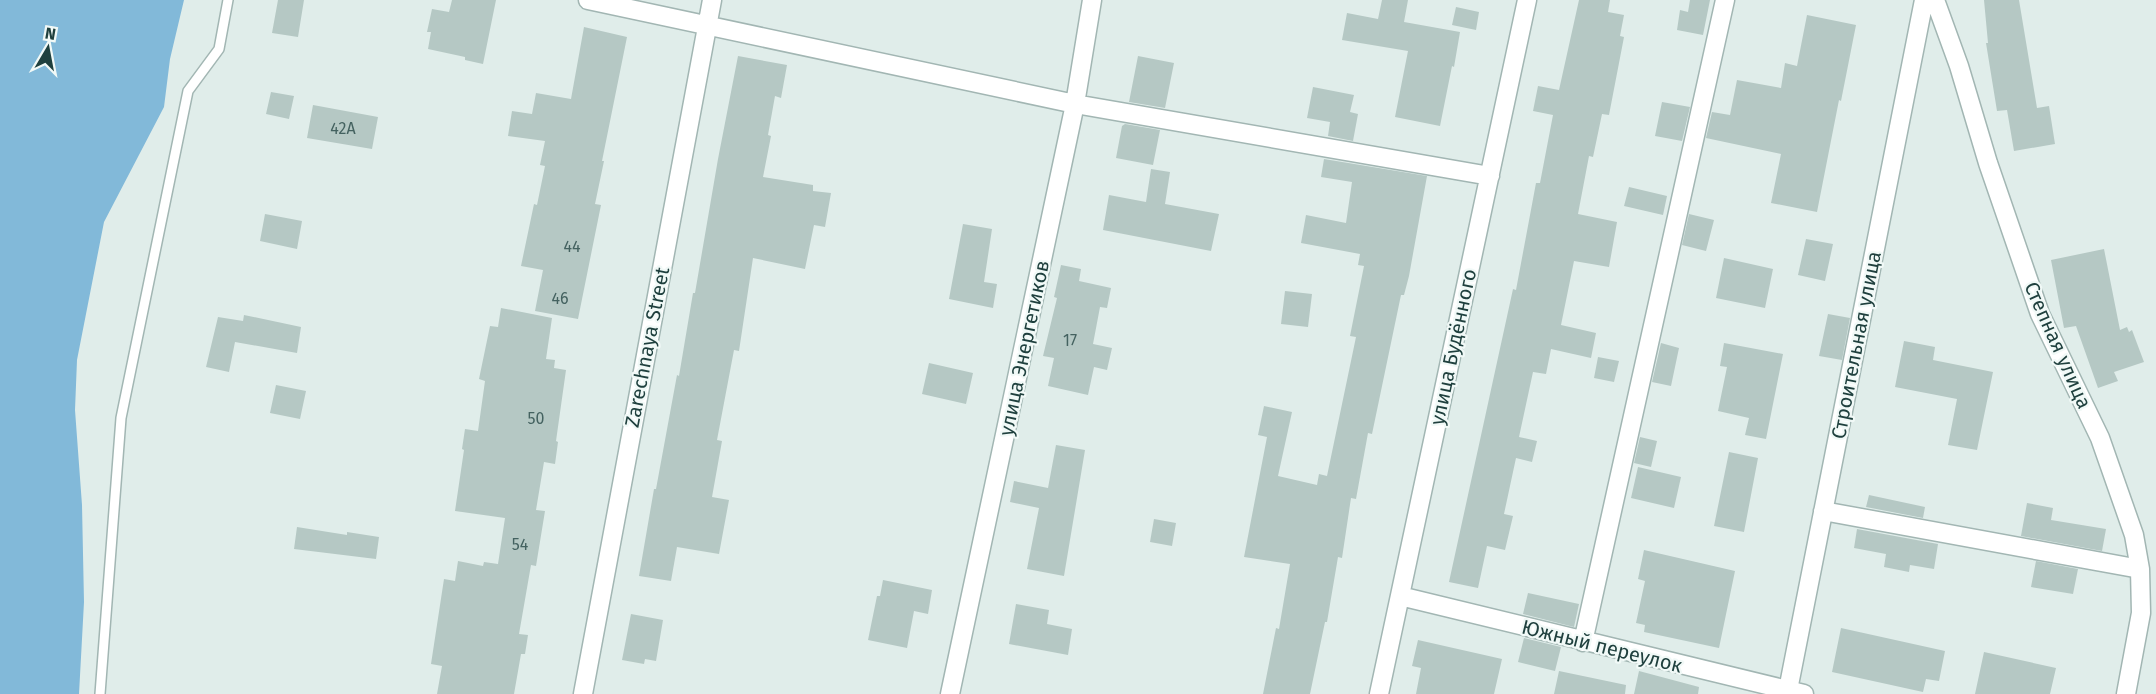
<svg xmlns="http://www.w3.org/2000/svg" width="2156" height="694" font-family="'Fira Sans',sans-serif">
	<rect width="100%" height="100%" fill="#e0edea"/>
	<path fill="#82b9d9" d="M 0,0 L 184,0 L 170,59 L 164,107 L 104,222 L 77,360 L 75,410 L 82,505 L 84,602 L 79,694 L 0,694 Z"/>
	<path fill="#b5c8c4" d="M 278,0 L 304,0 L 298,37 L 272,33 Z
		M 452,0 L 496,0 L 483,64 L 465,60 L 465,57 L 428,49 L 431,32 L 427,32 L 432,9 L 449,12 Z
		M 1382,0 L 1408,0 L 1404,22 L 1460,32 L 1454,67 L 1452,66 L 1440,126 L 1395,117 L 1408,51 L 1342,40 L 1347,13 L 1378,19 Z
		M 1579,0 L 1610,0 L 1608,12 L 1624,15 L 1620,36 L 1624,37 L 1609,115 L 1602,114 L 1593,157 L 1589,156 L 1578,214 L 1617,222 L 1609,267 L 1574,261 L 1561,325 L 1596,333 L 1591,358 L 1551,349 L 1546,374 L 1533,372 L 1519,437 L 1537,441 L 1532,462 L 1516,458 L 1504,514 L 1513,516 L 1505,550 L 1487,546 L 1478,588 L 1449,582 L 1513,289 L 1516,290 L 1536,183 L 1540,183 L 1553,115 L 1533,111 L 1538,86 L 1559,90 Z
		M 1690,0 L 1710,0 L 1703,35 L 1677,30 L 1680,10 L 1688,12 Z
		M 1984,0 L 2019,0 L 2037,108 L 2049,106 L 2055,144 L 2014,151 L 2007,110 L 1997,111 L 1986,43 L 1988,43 Z
		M 1456,7 L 1479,12 L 1476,30 L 1452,25 Z
		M 1807,15 L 1856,25 L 1841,101 L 1839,100 L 1817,212 L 1771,203 L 1781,154 L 1706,138 L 1712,112 L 1730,115 L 1737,80 L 1781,88 L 1785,63 L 1797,66 Z
		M 584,27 L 627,37 L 602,161 L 604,161 L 595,204 L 601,205 L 578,319 L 535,311 L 543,270 L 521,266 L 534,204 L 537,205 L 545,166 L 540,165 L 545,141 L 508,136 L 512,111 L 532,114 L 536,93 L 571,99 Z
		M 738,56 L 787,65 L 781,98 L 775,96 L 768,135 L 771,136 L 763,177 L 813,185 L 813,191 L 831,193 L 825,227 L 814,225 L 805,269 L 753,258 L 739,351 L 734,350 L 717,440 L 722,441 L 712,497 L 729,500 L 719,554 L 677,547 L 671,581 L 639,576 L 654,489 L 656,489 L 677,375 L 679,376 L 693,293 L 695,293 L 718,159 Z
		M 1138,56 L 1174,63 L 1165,108 L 1129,102 Z
		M 1313,87 L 1354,95 L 1350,112 L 1358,114 L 1353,141 L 1328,136 L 1330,122 L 1307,118 Z
		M 271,92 L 294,96 L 289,119 L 266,114 Z
		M 1662,102 L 1690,107 L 1682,141 L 1655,136 Z
		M 313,105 L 378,117 L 372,149 L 307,138 Z
		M 1125,124 L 1160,130 L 1153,165 L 1116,158 L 1122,126 Z
		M 1324,159 L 1427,176 L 1409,276 L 1404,295 L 1401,295 L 1372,434 L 1368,433 L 1356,499 L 1351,498 L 1342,558 L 1338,557 L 1327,622 L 1325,622 L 1310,694 L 1263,694 L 1276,628 L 1279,629 L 1290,564 L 1244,557 L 1267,437 L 1258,435 L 1264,406 L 1292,412 L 1278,476 L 1317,485 L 1319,474 L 1327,476 L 1356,337 L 1350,336 L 1364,266 L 1358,265 L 1360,254 L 1301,243 L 1306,215 L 1346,223 L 1352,182 L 1321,177 Z
		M 1151,169 L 1170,172 L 1165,204 L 1219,214 L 1211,251 L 1103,230 L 1109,195 L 1146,202 Z
		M 1629,187 L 1667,196 L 1663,215 L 1624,206 Z
		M 265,214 L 302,221 L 297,249 L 260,241 Z
		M 1689,214 L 1714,220 L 1706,251 L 1682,245 Z
		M 963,224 L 992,229 L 984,282 L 997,284 L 993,308 L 949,299 Z
		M 1806,239 L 1833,244 L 1825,281 L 1798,275 Z
		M 2104,249 L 2120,330 L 2127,327 L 2129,332 L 2132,330 L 2144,362 L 2114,372 L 2118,381 L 2098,388 L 2076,326 L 2064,328 L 2051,260 Z
		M 1724,258 L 1773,269 L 1765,308 L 1716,298 Z
		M 1061,265 L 1081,269 L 1079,281 L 1111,288 L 1107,308 L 1100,307 L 1093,344 L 1112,348 L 1107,370 L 1094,367 L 1088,395 L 1048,386 L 1054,358 L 1043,356 L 1057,298 L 1054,297 Z
		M 1285,291 L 1312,294 L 1308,327 L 1281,324 Z
		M 501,308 L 552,318 L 546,359 L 555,360 L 554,368 L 566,370 L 556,441 L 558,442 L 555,464 L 544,462 L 536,510 L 545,511 L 536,566 L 531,565 L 519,634 L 528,635 L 525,654 L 521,654 L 514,694 L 437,694 L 442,666 L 431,664 L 444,579 L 455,581 L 458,561 L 483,566 L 484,562 L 498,564 L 505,518 L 455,511 L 464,450 L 462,449 L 465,429 L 478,431 L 485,381 L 479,379 L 490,326 L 498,327 Z
		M 1828,314 L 1850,318 L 1842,360 L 1819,356 Z
		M 244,315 L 301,327 L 297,353 L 235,342 L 229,372 L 206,367 L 218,317 L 243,321 Z
		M 1904,341 L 1935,347 L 1933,360 L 1993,372 L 1977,450 L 1948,445 L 1957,399 L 1895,387 Z
		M 1661,343 L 1679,348 L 1671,386 L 1652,382 Z
		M 1724,343 L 1783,354 L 1766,439 L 1745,435 L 1749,418 L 1718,411 L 1727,367 L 1720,366 Z
		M 1598,357 L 1619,361 L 1614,382 L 1594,378 Z
		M 929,363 L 973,373 L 966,404 L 922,394 Z
		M 276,385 L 306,391 L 300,419 L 270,413 Z
		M 1640,437 L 1657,441 L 1651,467 L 1634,463 Z
		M 1056,445 L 1085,450 L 1064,576 L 1027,569 L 1039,508 L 1010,502 L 1014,481 L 1048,488 Z
		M 1729,452 L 1758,458 L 1744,532 L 1714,526 Z
		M 1638,467 L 1681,477 L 1674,508 L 1631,498 Z
		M 1869,495 L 1925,507 L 1923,518 L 1866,507 Z
		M 2027,503 L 2053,508 L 2051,520 L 2106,529 L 2102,551 L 2021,536 Z
		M 1154,519 L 1176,523 L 1172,546 L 1150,542 Z
		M 297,527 L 347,535 L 347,532 L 379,537 L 376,559 L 294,549 Z
		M 1857,529 L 1938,544 L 1934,569 L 1910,565 L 1909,572 L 1884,567 L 1886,554 L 1854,548 Z
		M 1644,550 L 1735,571 L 1719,648 L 1644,632 L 1645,625 L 1636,623 L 1645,581 L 1638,579 Z
		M 2036,561 L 2078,569 L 2073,594 L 2031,587 Z
		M 883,580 L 932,590 L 928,614 L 914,611 L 907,648 L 868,640 L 877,596 L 880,596 Z
		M 1528,593 L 1579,604 L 1574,627 L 1523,614 Z
		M 1016,604 L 1049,610 L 1047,624 L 1072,629 L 1068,655 L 1009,644 Z
		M 631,614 L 663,620 L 656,661 L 645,659 L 644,664 L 622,660 Z
		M 1841,628 L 1945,651 L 1939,681 L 1926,679 L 1923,692 L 1832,672 Z
		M 1524,638 L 1561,647 L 1555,671 L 1518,662 Z
		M 1418,640 L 1502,659 L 1494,694 L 1416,694 L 1421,668 L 1412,666 Z
		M 1984,652 L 2056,668 L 2050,694 L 1975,694 Z
		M 1559,671 L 1626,685 L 1625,694 L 1554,694 Z
		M 1639,671 L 1699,687 L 1698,694 L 1634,694 Z"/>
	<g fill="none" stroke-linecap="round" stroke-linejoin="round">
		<defs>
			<path id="lane" d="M 100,694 L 121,418 L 188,91 L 219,49 L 228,0"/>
			<path id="street" d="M 588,0 L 1075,104 L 1490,176
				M 1935,0 L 1959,66 L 1988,163 L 2040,314 L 2100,438 L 2134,535 L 2140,569 L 2141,613 L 2126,694
				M 1823,511 L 2140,569
				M 1400,596 L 1804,694
				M 1583,642 L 1725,0
				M 1788,690 L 1924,0
				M 583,694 L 712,0
				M 950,694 L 1075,104 L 1092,0
				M 1379,694 L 1527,0"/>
		</defs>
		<use href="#lane" stroke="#a2b6b3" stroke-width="12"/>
		<use href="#street" stroke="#a2b6b3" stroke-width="21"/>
		<use href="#lane" stroke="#fff" stroke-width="9"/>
		<use href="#street" stroke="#fff" stroke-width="18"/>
	</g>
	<g text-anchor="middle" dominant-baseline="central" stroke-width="4.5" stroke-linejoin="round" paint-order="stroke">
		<g font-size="16" fill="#446260">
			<text x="343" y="128">42А</text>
			<text x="572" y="246">44</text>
			<text x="560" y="298">46</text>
			<text x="1070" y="340">17</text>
			<text x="536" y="418">50</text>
			<text x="520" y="544">54</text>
		</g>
		<g font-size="20" fill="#1f403e" stroke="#f1f9f7">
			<text transform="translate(1856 345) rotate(-79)">Строительная улица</text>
			<text transform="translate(2058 345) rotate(66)">Степная улица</text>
			<text transform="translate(647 347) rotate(-79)">Zarechnaya Street</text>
			<text transform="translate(1453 347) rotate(-78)">улица Будённого</text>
			<text transform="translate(1024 348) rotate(-78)">улица Энергетиков</text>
			<text transform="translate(1602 646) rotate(14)">Южный переулок</text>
		</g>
	</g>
	<g transform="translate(48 48) rotate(10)" stroke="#f1f9f7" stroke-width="4.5" paint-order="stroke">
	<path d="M0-4.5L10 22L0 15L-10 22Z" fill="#1f403e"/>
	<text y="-9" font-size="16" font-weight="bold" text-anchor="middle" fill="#1f403e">N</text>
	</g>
</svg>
